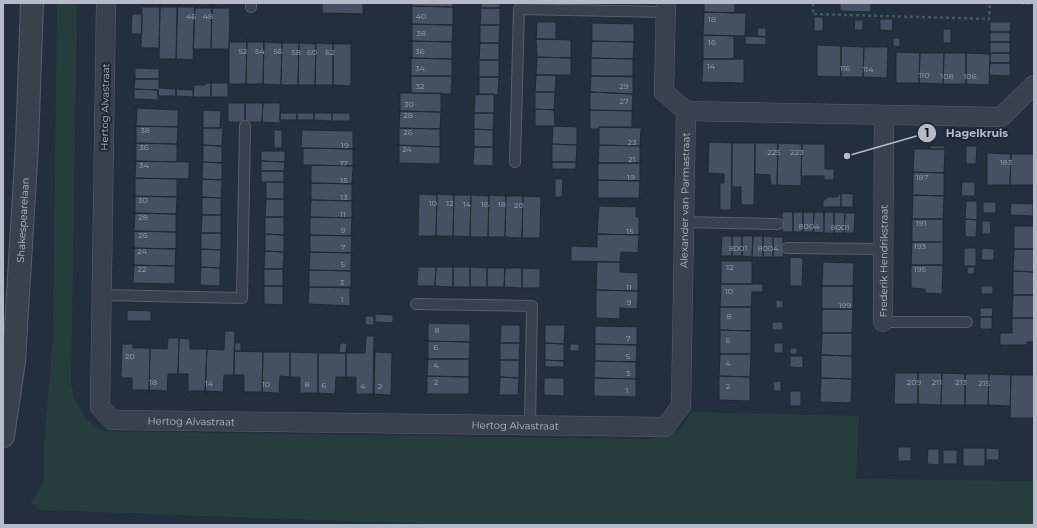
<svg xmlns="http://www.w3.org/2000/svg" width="1037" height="528" font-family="Montserrat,sans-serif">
	<rect width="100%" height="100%" fill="#242f3e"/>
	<path fill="#263c3f" d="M 57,3 L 76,3 L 77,13 L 71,383 L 74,399 L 86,419 L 103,431 L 645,439 C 670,436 678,436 691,412 L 859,416 L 856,479 L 1034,481 L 1034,525 L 458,525 L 40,510 L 31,503 L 44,481 L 44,445 L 53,335 Z"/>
	<path fill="#455162" stroke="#1f2835" d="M 322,3 L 363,3 L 363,13 L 366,13 L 366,14 L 322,13 Z
		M 412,3 L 453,3 L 453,7 L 409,6 L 412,6 Z
		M 481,3 L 500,3 L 500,8 L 481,8 Z
		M 704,3 L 735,3 L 735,13 L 704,12 Z
		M 840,3 L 871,3 L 871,12 L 840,11 Z
		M 142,4 L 143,7 L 160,7 L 160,4 L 159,48 L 141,48 Z
		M 160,4 L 160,7 L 177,7 L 177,5 L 176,59 L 159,59 Z
		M 178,4 L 178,7 L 194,7 L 195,5 L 193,60 L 176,59 Z
		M 195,5 L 195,8 L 211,8 L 212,5 L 211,49 L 193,49 Z
		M 212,5 L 212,8 L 229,8 L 230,5 L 229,49 L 211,49 Z
		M 409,6 L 453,7 L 453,25 L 409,24 L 412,23 L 412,7 Z
		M 481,8 L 500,8 L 500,25 L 480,25 Z
		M 704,12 L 746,13 L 745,36 L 703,35 Z
		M 132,14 L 142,14 L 142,34 L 131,34 Z
		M 814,17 L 823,17 L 823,31 L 814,31 Z
		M 880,19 L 893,19 L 892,31 L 880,30 Z
		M 855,20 L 863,20 L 863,30 L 854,30 Z
		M 537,22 L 556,22 L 556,39 L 536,39 Z
		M 990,22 L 1011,22 L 1010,32 L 990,32 Z
		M 592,23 L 637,24 L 634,25 L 634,41 L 636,42 L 592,41 Z
		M 409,24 L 453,25 L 452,42 L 409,41 L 412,41 L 412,24 Z
		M 480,25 L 500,25 L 499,43 L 480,43 Z
		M 757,28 L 766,28 L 766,37 L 758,36 Z
		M 943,29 L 951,29 L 951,43 L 943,43 Z
		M 990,32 L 1010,32 L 1010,42 L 990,42 Z
		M 703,35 L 734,36 L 734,59 L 703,59 Z
		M 745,36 L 766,37 L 766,45 L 745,44 Z
		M 893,38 L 900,38 L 900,47 L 893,46 Z
		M 247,39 L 246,84 L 229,84 L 229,42 L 246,42 Z
		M 247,39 L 247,42 L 264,42 L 264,40 L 263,84 L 246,84 Z
		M 536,39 L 571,40 L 571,58 L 537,57 Z
		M 264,40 L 264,42 L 281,43 L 282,40 L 281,85 L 263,84 Z
		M 282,40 L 282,43 L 298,43 L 299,41 L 298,85 L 281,85 Z
		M 299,41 L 299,43 L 316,44 L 316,41 L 315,85 L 298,85 Z
		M 316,41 L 317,43 L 333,44 L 333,41 L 333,85 L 315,85 Z
		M 333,41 L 334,44 L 350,44 L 351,41 L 351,86 L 333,85 Z
		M 409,41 L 452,42 L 452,59 L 408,58 L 412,58 L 412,42 Z
		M 592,41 L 634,42 L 633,58 L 636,59 L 591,58 Z
		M 990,42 L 1010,42 L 1010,53 L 990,53 Z
		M 480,43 L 499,43 L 499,60 L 479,60 Z
		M 817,45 L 841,46 L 841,77 L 817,76 Z
		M 841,46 L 864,47 L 863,77 L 841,77 Z
		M 864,47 L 888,47 L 887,78 L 863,77 Z
		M 896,52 L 920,53 L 919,83 L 896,83 Z
		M 920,53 L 944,53 L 943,84 L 919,83 Z
		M 944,53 L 966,53 L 966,84 L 943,84 Z
		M 966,53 L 990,54 L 989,85 L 966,84 Z
		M 990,53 L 1010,53 L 1010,63 L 990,63 Z
		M 537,57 L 571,58 L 571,75 L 536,75 Z
		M 408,58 L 452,59 L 452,76 L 408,76 L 411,75 L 411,59 Z
		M 591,58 L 633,59 L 633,76 L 636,76 L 591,76 Z
		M 703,59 L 744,59 L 744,83 L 702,82 Z
		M 479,60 L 499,60 L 499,77 L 479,77 Z
		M 990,63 L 1010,63 L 1010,76 L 989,75 Z
		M 135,68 L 159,69 L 159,79 L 135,79 Z
		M 536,75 L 556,75 L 555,92 L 535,92 Z
		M 408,76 L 452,76 L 451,94 L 411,93 L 411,76 Z
		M 591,76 L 633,77 L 633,93 L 635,94 L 590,92 Z
		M 479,77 L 499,77 L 498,95 L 479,94 Z
		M 135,79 L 159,79 L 159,88 L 176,89 L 176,96 L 158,96 L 158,90 L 134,89 Z
		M 205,83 L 211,83 L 211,97 L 193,97 L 194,85 L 205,85 Z
		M 211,83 L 228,83 L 228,97 L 211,97 Z
		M 134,89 L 158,90 L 158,100 L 134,99 Z
		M 176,89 L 193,90 L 193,97 L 176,96 Z
		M 535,92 L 555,92 L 554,110 L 535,109 Z
		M 590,92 L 633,94 L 632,110 L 635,111 L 590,110 Z
		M 397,93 L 441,93 L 441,112 L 397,111 L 400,110 L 400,94 Z
		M 479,94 L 494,94 L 494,113 L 474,113 L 475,95 L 479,95 Z
		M 228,103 L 245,103 L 245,122 L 228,122 Z
		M 245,103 L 263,103 L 262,122 L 245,122 Z
		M 263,103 L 280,103 L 280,123 L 262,122 Z
		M 134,108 L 178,110 L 178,127 L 134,126 L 136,126 L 137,109 Z
		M 535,109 L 554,110 L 555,126 L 535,126 Z
		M 203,110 L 221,111 L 220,128 L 203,128 Z
		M 590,110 L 632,111 L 632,127 L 599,127 L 599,129 L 590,129 Z
		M 397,111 L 441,112 L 440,129 L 397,128 L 399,128 L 400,111 Z
		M 280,113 L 297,113 L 297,120 L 280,120 Z
		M 297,113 L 314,113 L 314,120 L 297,120 Z
		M 314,113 L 332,113 L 332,121 L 314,120 Z
		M 332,113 L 350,113 L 350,121 L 332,121 Z
		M 474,113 L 494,113 L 493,130 L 474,129 Z
		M 134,126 L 178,127 L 177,144 L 133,143 L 136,143 L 136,127 Z
		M 553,126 L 577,127 L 577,145 L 552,144 Z
		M 599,127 L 643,128 L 643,129 L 641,129 L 640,146 L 643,146 L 599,145 Z
		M 203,128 L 223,128 L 222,146 L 203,145 Z
		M 397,128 L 440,129 L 440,147 L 396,145 L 399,145 L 399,129 Z
		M 474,129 L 493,130 L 493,147 L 474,147 Z
		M 274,130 L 282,130 L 282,148 L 274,148 Z
		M 302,130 L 356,131 L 353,132 L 353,149 L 356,149 L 301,148 Z
		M 709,142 L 732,143 L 731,210 L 720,210 L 720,183 L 724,183 L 724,174 L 708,173 Z
		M 133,143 L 177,144 L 177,162 L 133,161 L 136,160 L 136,144 Z
		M 732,143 L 755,143 L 754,205 L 741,205 L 741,187 L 732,187 Z
		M 755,143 L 778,143 L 777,185 L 771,185 L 770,175 L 755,174 Z
		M 778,143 L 802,144 L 801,186 L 777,185 Z
		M 552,144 L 577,145 L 576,162 L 552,162 Z
		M 802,144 L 825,144 L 825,169 L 834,169 L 834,180 L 824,180 L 824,176 L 801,176 Z
		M 203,145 L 222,146 L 222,163 L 203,162 Z
		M 396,145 L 440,147 L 440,164 L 396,163 L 399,162 L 399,146 Z
		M 599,145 L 643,146 L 640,147 L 640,163 L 643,163 L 598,163 Z
		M 930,146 L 945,146 L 945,149 L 930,149 Z
		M 966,146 L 977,146 L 976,164 L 966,164 Z
		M 474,147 L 493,147 L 493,166 L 473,165 Z
		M 303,148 L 356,149 L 353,149 L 353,166 L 356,166 L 303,165 Z
		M 914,149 L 945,149 L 944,173 L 913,172 Z
		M 261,151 L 285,151 L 285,162 L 261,161 Z
		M 987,153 L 1011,154 L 1010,185 L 987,185 Z
		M 1011,154 L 1034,154 L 1034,185 L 1010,185 Z
		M 133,161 L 189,162 L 189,179 L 133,178 L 135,177 L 136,161 Z
		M 261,161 L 285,162 L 284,171 L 261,171 Z
		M 203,162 L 222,163 L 222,180 L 202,179 Z
		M 552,162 L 576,162 L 576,169 L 552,169 Z
		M 598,163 L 643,163 L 640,164 L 640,180 L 642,181 L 598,180 Z
		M 311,165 L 356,166 L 353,167 L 352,183 L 355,184 L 311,183 Z
		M 261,171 L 284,171 L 284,182 L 261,182 Z
		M 913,172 L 944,173 L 944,196 L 913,195 Z
		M 133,178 L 177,179 L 177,197 L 132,196 L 135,195 L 135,179 Z
		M 202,179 L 222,180 L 221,198 L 202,197 Z
		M 555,179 L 563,179 L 562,197 L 555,197 Z
		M 598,180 L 642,181 L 640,181 L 639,198 L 642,198 L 598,198 Z
		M 266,182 L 284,182 L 284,199 L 266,199 Z
		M 962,182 L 975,182 L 975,196 L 961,196 Z
		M 311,183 L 355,184 L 352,184 L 352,200 L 355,201 L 311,200 Z
		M 419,192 L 420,194 L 436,195 L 437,192 L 436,236 L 418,236 Z
		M 437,192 L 437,194 L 453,195 L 454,192 L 453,236 L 436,236 Z
		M 454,192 L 454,195 L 471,195 L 471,192 L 470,237 L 453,236 Z
		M 471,192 L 472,195 L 488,196 L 489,193 L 488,237 L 470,237 Z
		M 489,193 L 489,195 L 505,196 L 506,193 L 505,237 L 488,237 Z
		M 506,193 L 506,196 L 522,196 L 523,193 L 522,238 L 505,237 Z
		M 523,193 L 524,196 L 540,197 L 540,194 L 541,194 L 540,238 L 522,238 Z
		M 841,193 L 853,194 L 853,207 L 841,207 Z
		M 840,194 L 841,194 L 841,207 L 823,207 L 823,201 L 828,197 L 837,197 Z
		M 913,195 L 944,196 L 943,219 L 912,219 Z
		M 132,196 L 177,197 L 176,214 L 132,213 L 135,213 L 135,196 Z
		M 202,197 L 221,198 L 221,215 L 202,215 Z
		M 266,199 L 284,199 L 284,217 L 265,217 Z
		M 311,200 L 355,201 L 352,201 L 352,218 L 355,218 L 310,217 Z
		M 966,201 L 977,201 L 977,220 L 965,219 Z
		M 983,202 L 996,202 L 996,213 L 983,213 Z
		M 1011,203 L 1033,204 L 1033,216 L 1010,215 Z
		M 599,206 L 636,207 L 636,217 L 642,217 L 639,218 L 639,234 L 641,235 L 597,234 Z
		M 782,212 L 793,212 L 793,232 L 782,232 Z
		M 793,212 L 803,212 L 803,232 L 793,232 Z
		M 803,212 L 814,212 L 813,232 L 803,232 Z
		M 814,212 L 824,212 L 824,233 L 813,232 Z
		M 824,212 L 834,212 L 834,233 L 824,233 Z
		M 834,212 L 845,213 L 844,233 L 834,233 Z
		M 132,213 L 176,214 L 176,232 L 132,231 L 134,230 L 135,214 Z
		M 845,213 L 855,213 L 854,233 L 844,233 Z
		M 202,215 L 221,215 L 221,233 L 201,233 Z
		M 265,217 L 284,217 L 284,235 L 265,234 Z
		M 310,217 L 355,218 L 355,220 L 352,219 L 351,236 L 354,236 L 310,235 Z
		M 912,219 L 943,219 L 943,242 L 912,242 Z
		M 965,219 L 977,220 L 976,237 L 965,237 Z
		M 982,221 L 990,221 L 991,234 L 982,234 Z
		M 1014,226 L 1034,226 L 1034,249 L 1014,249 Z
		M 134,231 L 176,232 L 176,249 L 131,248 L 134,247 Z
		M 201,233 L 221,233 L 221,250 L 201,249 Z
		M 265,234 L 284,235 L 284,252 L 265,251 Z
		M 597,234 L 641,235 L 639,235 L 638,252 L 641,252 L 641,253 L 621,252 L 620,262 L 571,261 L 571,246 L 597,247 Z
		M 310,235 L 354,236 L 352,236 L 351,253 L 354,253 L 310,252 Z
		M 722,236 L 732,236 L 732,256 L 721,256 Z
		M 732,236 L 742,236 L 742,256 L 732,256 Z
		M 742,236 L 753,236 L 752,257 L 742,256 Z
		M 753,236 L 763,236 L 763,257 L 752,257 Z
		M 763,236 L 773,237 L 773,257 L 763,257 Z
		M 773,237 L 783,237 L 783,257 L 773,257 Z
		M 912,242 L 943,242 L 943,265 L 911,265 Z
		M 131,248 L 176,249 L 175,266 L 131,265 L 134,265 L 134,248 Z
		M 964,248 L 976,248 L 976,266 L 964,266 Z
		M 982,248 L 994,249 L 994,260 L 981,260 Z
		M 201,249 L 221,250 L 220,268 L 201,267 Z
		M 1014,249 L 1034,249 L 1034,272 L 1013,271 Z
		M 265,251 L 284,252 L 283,269 L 264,269 Z
		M 310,252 L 354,253 L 351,254 L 351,270 L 354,271 L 309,270 Z
		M 790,257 L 803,258 L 802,286 L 790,286 Z
		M 721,261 L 752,261 L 752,284 L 721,284 Z
		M 597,262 L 620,262 L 620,272 L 641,273 L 638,274 L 638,290 L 640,291 L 596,290 Z
		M 823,262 L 854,263 L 853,286 L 822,286 Z
		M 131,265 L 175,266 L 175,284 L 131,283 L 133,282 L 134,266 Z
		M 911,265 L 943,265 L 942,294 L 925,293 L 925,289 L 911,288 Z
		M 201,267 L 220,268 L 220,286 L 200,285 Z
		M 418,267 L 436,267 L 435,286 L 417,286 Z
		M 436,267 L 453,267 L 453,287 L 435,286 Z
		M 453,267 L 470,267 L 470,287 L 453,287 Z
		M 470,267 L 487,268 L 487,287 L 470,287 Z
		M 967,267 L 975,267 L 974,274 L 967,274 Z
		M 487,268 L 505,268 L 504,287 L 487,287 Z
		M 505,268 L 522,268 L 522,288 L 504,287 Z
		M 522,268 L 540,269 L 540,288 L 522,288 Z
		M 264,269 L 283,269 L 283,286 L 264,286 Z
		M 309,270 L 354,271 L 351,271 L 351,287 L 309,287 Z
		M 1013,271 L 1034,272 L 1034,295 L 1013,295 Z
		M 721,284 L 763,284 L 763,292 L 752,292 L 751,307 L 720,307 Z
		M 264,286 L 283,286 L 283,305 L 264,304 Z
		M 822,286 L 853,286 L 853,309 L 822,309 Z
		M 981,286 L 993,286 L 993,294 L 981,294 Z
		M 309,287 L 353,288 L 350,288 L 350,305 L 353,306 L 308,304 Z
		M 596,290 L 640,291 L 638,291 L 637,308 L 640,309 L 620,308 L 620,319 L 596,318 Z
		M 1013,295 L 1034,295 L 1034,318 L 1012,318 Z
		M 776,300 L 783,301 L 783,308 L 776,308 Z
		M 720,307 L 751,307 L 751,331 L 720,330 Z
		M 980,308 L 993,308 L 992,317 L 980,317 Z
		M 822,309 L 853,309 L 852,333 L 822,333 Z
		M 127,310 L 151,311 L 151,321 L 127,321 Z
		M 375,314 L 393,315 L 393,323 L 375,322 Z
		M 365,316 L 374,316 L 374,325 L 365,325 Z
		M 980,317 L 992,317 L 992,329 L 980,329 Z
		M 1012,318 L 1034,318 L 1034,342 L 1027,342 L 1027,345 L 1000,345 L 1000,333 L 1012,333 Z
		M 772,322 L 783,322 L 783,330 L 772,330 Z
		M 426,323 L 470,324 L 470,342 L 425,341 L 428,341 L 428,324 Z
		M 501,325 L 520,325 L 520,343 L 500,343 Z
		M 545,325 L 565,325 L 564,344 L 545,343 Z
		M 595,326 L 640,327 L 637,328 L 637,344 L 639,345 L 595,344 Z
		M 720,330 L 751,331 L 751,354 L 720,354 Z
		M 225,331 L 235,331 L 234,375 L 224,375 L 223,394 L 222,392 L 206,391 L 205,394 L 207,349 L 224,350 Z
		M 822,333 L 852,333 L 852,356 L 821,355 Z
		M 366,336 L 374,336 L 373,397 L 373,394 L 357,394 L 356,397 L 356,377 L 346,377 L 346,353 L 365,353 Z
		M 168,338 L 179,338 L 178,374 L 168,374 L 167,393 L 166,393 L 166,391 L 150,390 L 149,393 L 150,348 L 167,349 Z
		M 179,338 L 190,339 L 190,349 L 207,349 L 205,394 L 205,391 L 189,391 L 188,394 L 188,374 L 178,374 Z
		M 425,341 L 470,342 L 469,359 L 425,359 L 428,358 L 428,342 Z
		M 235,343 L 241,343 L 241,351 L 234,351 Z
		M 340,343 L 347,343 L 346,353 L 339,353 Z
		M 500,343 L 520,343 L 519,360 L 500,360 Z
		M 545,343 L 564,344 L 564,361 L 545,360 Z
		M 774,343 L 783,343 L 783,353 L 774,353 Z
		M 122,344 L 133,344 L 133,348 L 150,348 L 149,393 L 149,390 L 133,390 L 132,393 L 132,378 L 121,378 Z
		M 570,344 L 579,344 L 579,351 L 570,351 Z
		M 595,344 L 639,345 L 637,345 L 636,362 L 639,362 L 595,361 Z
		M 790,348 L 797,348 L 797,354 L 790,354 Z
		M 234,351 L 263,352 L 262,395 L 261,392 L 245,392 L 244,395 L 244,375 L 234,375 Z
		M 263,352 L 290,352 L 290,377 L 280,376 L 279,395 L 278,395 L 278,393 L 262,392 Z
		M 290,352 L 318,353 L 318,396 L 317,393 L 301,393 L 300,396 L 300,377 L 290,377 Z
		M 375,352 L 392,353 L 391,397 L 390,395 L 374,394 L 374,397 Z
		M 318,353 L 346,353 L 346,377 L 336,377 L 335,396 L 334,394 L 318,393 L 318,396 Z
		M 720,354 L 751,354 L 750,377 L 719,376 Z
		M 821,355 L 852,356 L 852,379 L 821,378 Z
		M 790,356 L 803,356 L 803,368 L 790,367 Z
		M 425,359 L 469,359 L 469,377 L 425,376 L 427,375 L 428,359 Z
		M 500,360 L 519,360 L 519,378 L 500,377 Z
		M 545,360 L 564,361 L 564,367 L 545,367 Z
		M 595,361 L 639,362 L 636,363 L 636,379 L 639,379 L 594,378 Z
		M 895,373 L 918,373 L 918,404 L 894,404 Z
		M 918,373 L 942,373 L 941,405 L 918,404 Z
		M 942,373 L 965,374 L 965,405 L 941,405 Z
		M 965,374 L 989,374 L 988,405 L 965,405 Z
		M 989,374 L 1011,375 L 1010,406 L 988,405 Z
		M 1011,375 L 1034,375 L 1034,418 L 1010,418 Z
		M 425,376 L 469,377 L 469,394 L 424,394 L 427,392 L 427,376 Z
		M 719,376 L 750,377 L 750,401 L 719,400 Z
		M 500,377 L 519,378 L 518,395 L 499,395 Z
		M 544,378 L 564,378 L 564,396 L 544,395 Z
		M 594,378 L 639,379 L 636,380 L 636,396 L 638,396 L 638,397 L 594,396 Z
		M 821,378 L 852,379 L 851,403 L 820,402 Z
		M 781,381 L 781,391 L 774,391 L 773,382 Z
		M 790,391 L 801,391 L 801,406 L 790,406 Z
		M 898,447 L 911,447 L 911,461 L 898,461 Z
		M 963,448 L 985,448 L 985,466 L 963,466 Z
		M 986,448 L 999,449 L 999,460 L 986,460 Z
		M 928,449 L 939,449 L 939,465 L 927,464 Z
		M 943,450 L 957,450 L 957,464 L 943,464 Z"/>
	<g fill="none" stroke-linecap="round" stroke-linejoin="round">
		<defs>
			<path id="service" d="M 251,7 L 251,3
				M 515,162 L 519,9 L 665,12
				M 684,222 L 778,224
				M 787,248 L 884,249
				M 102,295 L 242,298 L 245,126
				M 416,304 L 532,306 L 530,425
				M 883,322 L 967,322"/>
			<g id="minor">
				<path id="s1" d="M 106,3 L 100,407 L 112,420 L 665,427 L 681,406 L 686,111 L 664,92 L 666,3"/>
				<path d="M 686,111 L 1001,117 L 1034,85"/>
				<path id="s2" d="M 883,322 L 884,116"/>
			</g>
			<g id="tertiary">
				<path id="s3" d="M 3,436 L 14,361 L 27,144 L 32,3"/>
			</g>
		</defs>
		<use href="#service" stroke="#565f6c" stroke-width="12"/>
		<use href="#minor" stroke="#565f6c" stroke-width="20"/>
		<use href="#tertiary" stroke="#565f6c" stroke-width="24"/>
		<path stroke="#44595c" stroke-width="2.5" stroke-dasharray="3 3" stroke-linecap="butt" d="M 813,3 L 813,14 L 989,19 L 990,3
			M 1021,3 L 1034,4"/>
		<use href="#service" stroke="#38414e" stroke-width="10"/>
		<use href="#minor" stroke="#38414e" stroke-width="19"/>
		<use href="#tertiary" stroke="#38414e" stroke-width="22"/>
	</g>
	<g text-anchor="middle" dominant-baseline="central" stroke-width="4" stroke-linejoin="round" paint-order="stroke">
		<g font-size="8" fill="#98a1af">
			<text x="191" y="16">46</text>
			<text x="208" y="16">48</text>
			<text x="421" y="16">40</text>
			<text x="712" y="19">18</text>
			<text x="421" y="33">38</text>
			<text x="712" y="42">16</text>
			<text x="243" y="51">52</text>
			<text x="260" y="51">54</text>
			<text x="278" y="51">56</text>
			<text x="420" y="51">36</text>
			<text x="296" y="52">58</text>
			<text x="312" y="52">60</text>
			<text x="330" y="52">62</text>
			<text x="711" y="66">14</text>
			<text x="420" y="68">34</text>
			<text x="845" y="68">116</text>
			<text x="868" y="69">114</text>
			<text x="924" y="75">110</text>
			<text x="947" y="76">108</text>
			<text x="970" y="76">106</text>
			<text x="420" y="86">32</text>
			<text x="624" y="86">29</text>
			<text x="624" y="101">27</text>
			<text x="409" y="104">30</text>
			<text x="408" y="115">28</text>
			<text x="145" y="130">38</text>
			<text x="408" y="132">26</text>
			<text x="632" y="142">23</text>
			<text x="345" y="145">19</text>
			<text x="144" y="147">36</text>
			<text x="407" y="149">24</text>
			<text x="774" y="152">225</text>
			<text x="797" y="152">223</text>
			<text x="632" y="159">21</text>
			<text x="1006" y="162">183</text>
			<text x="344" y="163">17</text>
			<text x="144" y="165">34</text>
			<text x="631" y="177">19</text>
			<text x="922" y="177">187</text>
			<text x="344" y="180">15</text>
			<text x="344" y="197">13</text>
			<text x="143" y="200">30</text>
			<text x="433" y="203">10</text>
			<text x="450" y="203">12</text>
			<text x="467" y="204">14</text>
			<text x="485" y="204">16</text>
			<text x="502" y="204">18</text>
			<text x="519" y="205">20</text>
			<text x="343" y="214">11</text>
			<text x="143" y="217">28</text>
			<text x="921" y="223">191</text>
			<text x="809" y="226">8004</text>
			<text x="840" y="227">8001</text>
			<text x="343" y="230">9</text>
			<text x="630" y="231">15</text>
			<text x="143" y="235">26</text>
			<text x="920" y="246">193</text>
			<text x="343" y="247">7</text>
			<text x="738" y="248">8001</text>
			<text x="768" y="248">8004</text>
			<text x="142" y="251">24</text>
			<text x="343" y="264">5</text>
			<text x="730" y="267">12</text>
			<text x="142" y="269">22</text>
			<text x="920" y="269">195</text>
			<text x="342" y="282">3</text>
			<text x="629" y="287">11</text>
			<text x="729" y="291">10</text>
			<text x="342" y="299">1</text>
			<text x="629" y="302">9</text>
			<text x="845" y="305">199</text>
			<text x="729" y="316">8</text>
			<text x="437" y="330">8</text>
			<text x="628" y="338">7</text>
			<text x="728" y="340">6</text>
			<text x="436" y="347">6</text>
			<text x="130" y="356">20</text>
			<text x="628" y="356">5</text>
			<text x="728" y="363">4</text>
			<text x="436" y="365">4</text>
			<text x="628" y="373">3</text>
			<text x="153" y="382">18</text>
			<text x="436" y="382">2</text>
			<text x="914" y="382">209</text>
			<text x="937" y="382">211</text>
			<text x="961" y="382">213</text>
			<text x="209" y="383">14</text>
			<text x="984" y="383">215</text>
			<text x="266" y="384">10</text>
			<text x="307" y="384">8</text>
			<text x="324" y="385">6</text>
			<text x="363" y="386">4</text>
			<text x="380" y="386">2</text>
			<text x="728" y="386">2</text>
			<text x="627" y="390">1</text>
		</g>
		<g font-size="10" fill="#b4bcc9" stroke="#1d2633">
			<text transform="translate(105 107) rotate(-89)">Hertog Alvastraat</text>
			<text stroke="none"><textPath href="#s1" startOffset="1207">Alexander van Parmastraat</textPath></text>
			<text stroke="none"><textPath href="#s3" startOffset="217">Shakespearelaan</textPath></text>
			<text stroke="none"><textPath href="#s2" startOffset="61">Frederik Hendrikstraat</textPath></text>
			<text stroke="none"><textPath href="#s1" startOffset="501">Hertog Alvastraat</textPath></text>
			<text stroke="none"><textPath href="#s1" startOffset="825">Hertog Alvastraat</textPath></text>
		</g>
	</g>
	<path fill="none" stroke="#b4bcc9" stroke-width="1.5" d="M847 156L927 133"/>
	<g fill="#b4bcc9" stroke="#1d2633" stroke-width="1.5">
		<circle cx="847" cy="156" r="4"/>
		<circle cx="927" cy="133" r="10"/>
	</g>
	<g font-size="12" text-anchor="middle" font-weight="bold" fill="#111">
		<text x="927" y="137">1</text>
	</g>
	<g font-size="11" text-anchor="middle" font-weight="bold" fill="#b4bcc9" stroke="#1d2633" stroke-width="4" stroke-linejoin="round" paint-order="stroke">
		<text x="977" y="137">Hagelkruis</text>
	</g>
	<rect width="1037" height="528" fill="none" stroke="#b4bcc9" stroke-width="8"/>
</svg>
